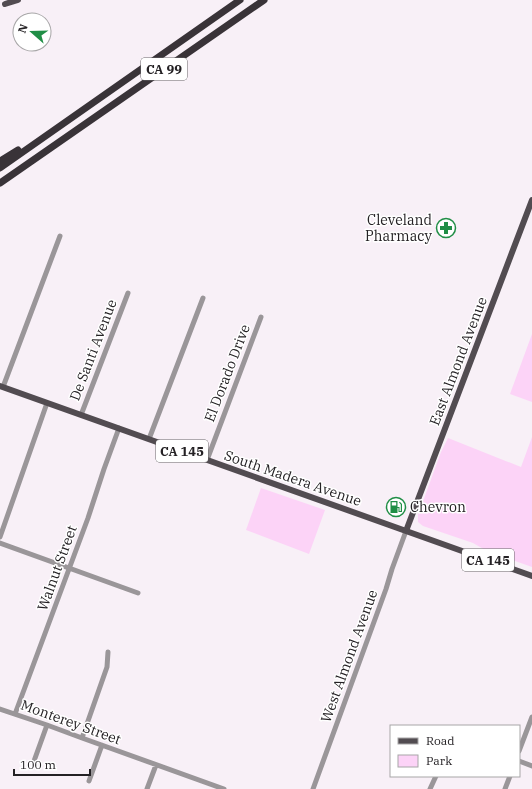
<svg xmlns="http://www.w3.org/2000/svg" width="532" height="789" font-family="'IBM Plex Serif',serif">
	<rect width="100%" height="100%" fill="#f8f0f7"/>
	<path fill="#fcd3f7" d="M 532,334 L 532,402 L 510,394 Z
		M 532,437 L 532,567 L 487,551 L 473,543 L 423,526 L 418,522 L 418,515 L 441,452 L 448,438 L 521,467 Z
		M 261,488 L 325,510 L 309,554 L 246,530 Z"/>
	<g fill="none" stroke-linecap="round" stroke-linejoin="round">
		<path stroke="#9a9699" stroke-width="5" d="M 3,387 L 60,236
			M 81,415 L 128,293
			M 149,439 L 203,298
			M 207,460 L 261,317
			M 0,537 L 47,403
			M 0,543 L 138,593
			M 0,709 L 47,725 L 82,738 L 224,789
			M 15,714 L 88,518 L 104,469 L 119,428
			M 82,738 L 107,667 L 108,652
			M 519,751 L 532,717
			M 34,761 L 47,725
			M 519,761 L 532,766
			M 89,781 L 102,745
			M 147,789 L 156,765
			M 313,789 L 386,589 L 392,569 L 406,531
			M 430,789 L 436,776
			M 505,789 L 510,776"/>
		<path stroke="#524c51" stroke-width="6" d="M 5,4 L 18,0
			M 0,386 L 532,576
			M 406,531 L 532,200"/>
		<path stroke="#393338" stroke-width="7" d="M 0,161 L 18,150
			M 0,168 L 240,0
			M 0,183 L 264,0"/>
	</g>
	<defs>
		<symbol id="pharmacy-ring" viewBox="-11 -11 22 22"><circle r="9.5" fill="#fff" stroke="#208e46" stroke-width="1.5"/><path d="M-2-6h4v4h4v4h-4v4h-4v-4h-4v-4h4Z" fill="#208e46"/></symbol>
		<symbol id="fuel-ring" viewBox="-11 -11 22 22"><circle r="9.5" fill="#fff" stroke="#208e46" stroke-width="1.5"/><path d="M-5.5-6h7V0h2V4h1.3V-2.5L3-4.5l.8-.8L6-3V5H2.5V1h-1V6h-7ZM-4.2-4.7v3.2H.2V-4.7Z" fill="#208e46"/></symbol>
	</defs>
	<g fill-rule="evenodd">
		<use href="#pharmacy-ring" x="435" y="217" width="22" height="22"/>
		<use href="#fuel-ring" x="385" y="496" width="22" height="22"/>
	</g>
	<g text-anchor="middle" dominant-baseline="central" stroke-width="3" stroke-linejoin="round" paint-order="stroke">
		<g fill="#fff" stroke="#666466" stroke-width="1">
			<rect x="141" y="58" width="46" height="22" rx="3"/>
			<rect x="156" y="440" width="52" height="22" rx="3"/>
			<rect x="462" y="549" width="52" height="22" rx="3"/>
		</g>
		<g font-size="13" font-weight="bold" fill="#242124">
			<text x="164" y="69">CA 99</text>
			<text x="182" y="451">CA 145</text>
			<text x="488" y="560">CA 145</text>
		</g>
		<g font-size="14" fill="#242124" stroke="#fff" text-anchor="end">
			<text x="432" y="220">Cleveland<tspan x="432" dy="16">Pharmacy</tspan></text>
			<text x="410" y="507" text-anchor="start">Chevron</text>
		</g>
		<g font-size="14" fill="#242124" stroke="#fff">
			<text transform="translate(93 350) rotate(-69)">De Santi Avenue</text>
			<text transform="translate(458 361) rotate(-69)">East Almond Avenue</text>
			<text transform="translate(227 373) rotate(-69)">El Dorado Drive</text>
			<text transform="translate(293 478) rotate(19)">South Madera Avenue</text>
			<text transform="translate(57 568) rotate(-70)">Walnut Street</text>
			<text transform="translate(349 656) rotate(-70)">West Almond Avenue</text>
			<text transform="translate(71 722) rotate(20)">Monterey Street</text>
		</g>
	</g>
	<rect x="390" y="725" width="130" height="52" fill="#ffffff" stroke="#a7a6a7"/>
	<rect x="398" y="738" width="20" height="6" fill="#524c51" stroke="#a7a6a7"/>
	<text x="426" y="745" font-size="12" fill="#242124">Road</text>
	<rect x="398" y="755" width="20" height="12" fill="#fcd3f7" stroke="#a7a6a7"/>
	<text x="426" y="765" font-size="12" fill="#242124">Park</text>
	<g transform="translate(32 32) rotate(290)"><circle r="19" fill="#ffffff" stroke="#a7a6a7"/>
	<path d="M0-3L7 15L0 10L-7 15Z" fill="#208e46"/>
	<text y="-6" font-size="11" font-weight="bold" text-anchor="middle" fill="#242124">N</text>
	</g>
	<path d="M14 769v6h76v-6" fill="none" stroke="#242124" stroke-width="2"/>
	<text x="20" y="769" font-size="12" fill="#242124" stroke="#ffffff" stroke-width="3" paint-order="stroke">100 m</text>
</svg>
